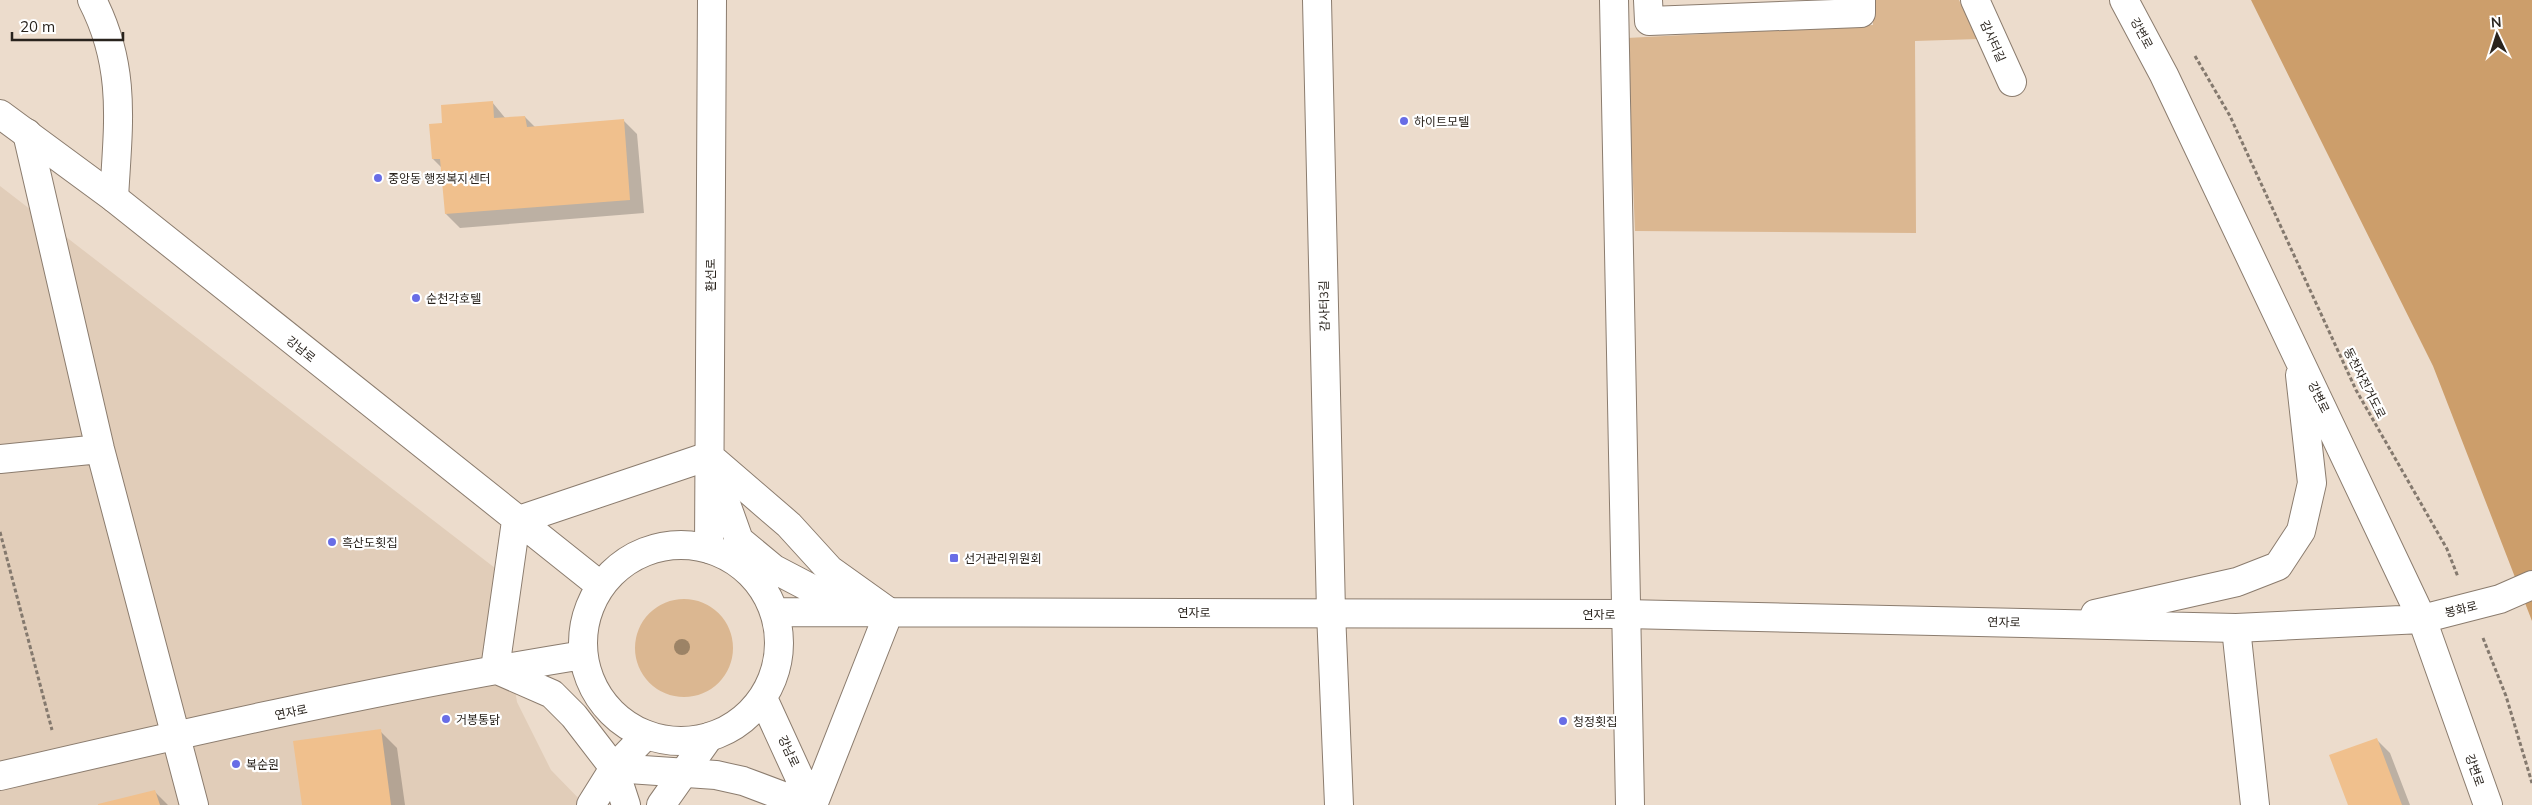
<svg xmlns="http://www.w3.org/2000/svg" width="2532" height="805" font-family="Mulish,'Noto Sans KR',sans-serif">
	<rect width="100%" height="100%" fill="#ecdccc"/>
	<path fill="#e1cdb9" d="M 0,186 L 495,568 L 517,702 L 551,770 L 585,805 L 0,805 Z"/>
	<path fill="#dbb791" d="M 1872,0 L 1959,0 L 1978,39 L 1915,41 L 1916,233 L 1635,231 L 1627,38 L 1873,25 Z
		M635 648a49 49 0 1 1 98 0a49 49 0 1 1-98 0Z"/>
	<path fill="#cc9e6b" d="M 2251,0 L 2532,0 L 2532,621 L 2433,366 Z"/>
	<path fill="#0003" d="M 492,102 L 506,119 L 525,117 L 535,127 L 623,120 L 637,134 L 644,213 L 460,228 L 446,214 L 442,168 L 433,159 L 443,124 Z
		M 380,731 L 397,748 L 405,805 L 303,805 Z
		M 2376,739 L 2390,753 L 2410,805 L 2349,805 Z
		M 154,791 L 168,805 L 100,805 Z"/>
	<path fill="#f0c08d" d="M 493,101 L 494,118 L 525,116 L 527,127 L 624,119 L 630,200 L 445,214 L 440,159 L 432,159 L 429,124 L 442,123 L 441,105 Z
		M 381,729 L 391,805 L 302,805 L 293,741 Z
		M 2377,738 L 2402,805 L 2348,805 L 2329,755 Z
		M 155,790 L 160,805 L 98,805 L 98,804 Z"/>
	<g fill="none" stroke-linecap="round" stroke-linejoin="round">
		<defs>
			<path id="minor" d="M 92,0 C 127,68 118,125 114,198
				M 1317,0 L 1331,612 L 1339,805
				M 1614,0 L 1630,805
				M 1648,0 L 1649,21 L 1861,13 L 1861,0
				M 1975,0 L 2012,82
				M 27,133 L 100,449 L 194,805
				M 709,456 L 789,525 L 830,570 L 886,610
				M 0,459 L 100,449
				M 709,549 L 712,0
				M 2236,628 L 2255,805
				M 614,768 L 626,805
				M 591,805 L 614,768 L 646,735
				M 661,805 L 709,737"/>
			<path id="major" d="M 2124,0 L 2164,75 L 2422,619 L 2488,805
				M 0,114 L 114,198 L 601,586
				M583 643a98 98 0 1 1 196 0a98 98 0 1 1-196 0Z
				M 775,612 L 1625,614 L 2236,628 L 2422,619 L 2500,599 L 2532,585
				M 2095,614 L 2237,582 L 2278,566 L 2301,531 L 2312,483 L 2300,375
				M 763,698 L 812,805
				M 0,776 C 193,731 387,687 583,655
				M 807,805 L 743,781 L 716,775 L 614,768 L 574,716 L 552,694 L 495,669 L 516,521 L 709,456 L 739,540 L 774,569 L 816,591 L 889,612 L 813,805"/>
		</defs>
		<use href="#minor" stroke="#8b7c6e" stroke-width="30"/>
		<use href="#major" stroke="#8b7c6e" stroke-width="30"/>
		<path stroke="#84796e" stroke-width="3" stroke-dasharray="4 2.5" stroke-linecap="butt" d="M 2195,56 L 2230,116 L 2356,390 L 2447,549 L 2458,577
			M 0,532 L 52,730
			M 2483,638 L 2506,696 L 2532,783"/>
		<use href="#minor" stroke="#fff" stroke-width="28"/>
		<use href="#major" stroke="#fff" stroke-width="28"/>
	</g>
	<circle fill="#9c8366" cx="682" cy="647" r="8"/>
	<g fill="#686de6" stroke="#fff" stroke-width="2">
		<circle cx="1404" cy="121" r="5"/>
		<circle cx="378" cy="178" r="5"/>
		<circle cx="416" cy="298" r="5"/>
		<circle cx="332" cy="542" r="5"/>
		<rect x="949" y="553" width="10" height="10" rx="2.5"/>
		<circle cx="446" cy="719" r="5"/>
		<circle cx="1563" cy="721" r="5"/>
		<circle cx="236" cy="764" r="5"/>
	</g>
	<g text-anchor="middle" dominant-baseline="central" stroke-width="4.5" stroke-linejoin="round" paint-order="stroke">
		<g font-size="12" fill="#29231d" stroke="#fff">
			<text transform="translate(2142 33) rotate(62)">강변로</text>
			<text transform="translate(1993 41) rotate(66)">감사터길</text>
			<text transform="translate(710 275) rotate(-90)">환선로</text>
			<text transform="translate(1324 306) rotate(-91)">감사터3길</text>
			<text transform="translate(301 349) rotate(39)">강남로</text>
			<text transform="translate(2365 383) rotate(63)">동천자전거도로</text>
			<text transform="translate(2319 397) rotate(64)">강변로</text>
			<text transform="translate(2461 609) rotate(-14)">봉화로</text>
			<text x="1194" y="612">연자로</text>
			<text x="1599" y="614">연자로</text>
			<text transform="translate(2004 622) rotate(1)">연자로</text>
			<text transform="translate(291 712) rotate(-12)">연자로</text>
			<text transform="translate(789 751) rotate(65)">강남로</text>
			<text transform="translate(2475 770) rotate(71)">강변로</text>
		</g>
		<g font-size="12" fill="#29231d" stroke="#fff" text-anchor="start">
			<text x="1414" y="121">하이트모텔</text>
			<text x="388" y="178">중앙동 행정복지센터</text>
			<text x="426" y="298">순천각호텔</text>
			<text x="342" y="542">흑산도횟집</text>
			<text x="964" y="558">선거관리위원회</text>
			<text x="456" y="719">거봉통닭</text>
			<text x="1573" y="721">청정횟집</text>
			<text x="246" y="764">복순원</text>
		</g>
	</g>
	<g transform="translate(2497 35) rotate(356)" stroke="#ffffff" stroke-width="4" paint-order="stroke">
	<path d="M0-4L9 19L0 12L-9 19Z" fill="#29231d"/>
	<text y="-8" font-size="14" font-weight="bold" text-anchor="middle" fill="#29231d">N</text>
	</g>
	<path d="M12 32v8h111v-8" fill="none" stroke="#29231d" stroke-width="2.5"/>
	<text x="20" y="32" font-size="15" fill="#29231d" stroke="#ffffff" stroke-width="4" paint-order="stroke">20 m</text>
</svg>
